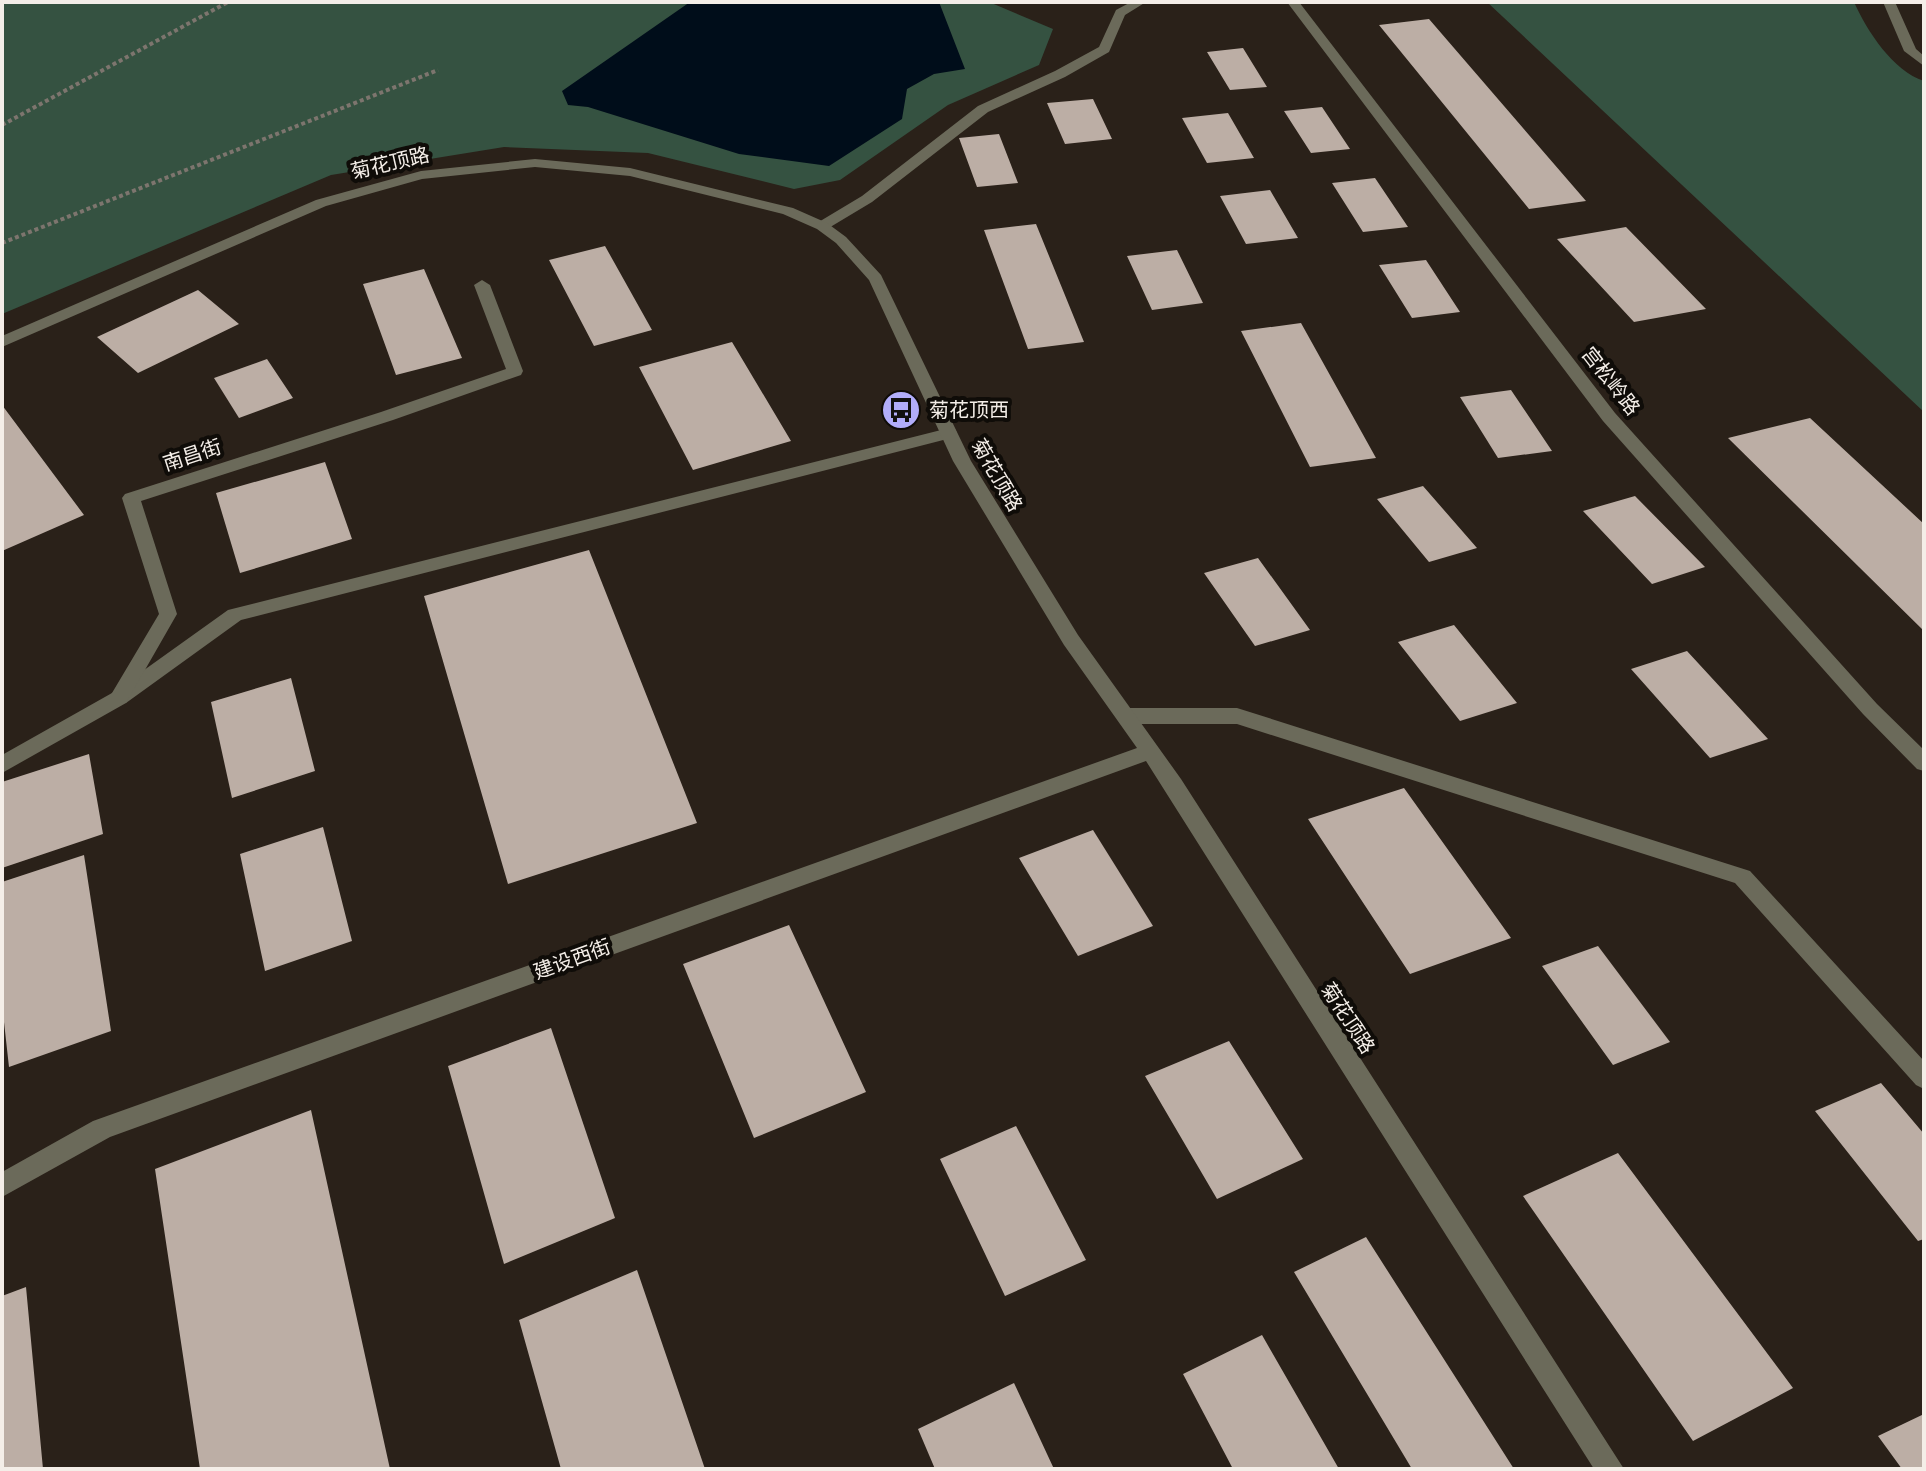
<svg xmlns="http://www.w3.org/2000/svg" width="1926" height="1471" font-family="'Roboto Condensed','Noto Sans SC',sans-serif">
	<rect width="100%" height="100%" fill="#2a2119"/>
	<path fill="#355241" d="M 2,2 L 989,2 L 1053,29 L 1039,65 L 948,105 L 840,180 L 794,189 L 648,153 L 504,147 L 331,175 L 2,314 Z
		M 1487,2 L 1854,2 C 1867,31 1893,71 1924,81 L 1924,412 Z"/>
	<path fill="#000d1a" d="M 690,2 L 939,2 L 965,69 L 934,74 L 907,89 L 902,119 L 829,166 L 739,154 L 588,107 L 568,105 L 562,91 Z"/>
	<path fill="#bcaea5" d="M 1429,19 L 1586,201 L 1529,209 L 1379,25 Z
		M 1243,48 L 1267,87 L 1230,90 L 1207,52 Z
		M 1093,99 L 1112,139 L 1065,144 L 1047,103 Z
		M 1322,107 L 1350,149 L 1311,153 L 1284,111 Z
		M 1228,113 L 1254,158 L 1207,163 L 1182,118 Z
		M 999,134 L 1018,183 L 977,187 L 959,138 Z
		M 1375,178 L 1408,227 L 1363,232 L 1332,183 Z
		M 1270,190 L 1298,238 L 1246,244 L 1220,196 Z
		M 1036,224 L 1084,342 L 1028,349 L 984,230 Z
		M 1626,227 L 1706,309 L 1634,322 L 1557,239 Z
		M 605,246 L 652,330 L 594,346 L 549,260 Z
		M 1177,250 L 1203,303 L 1152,310 L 1127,256 Z
		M 1426,260 L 1460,312 L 1412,318 L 1379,265 Z
		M 424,269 L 462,358 L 396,375 L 363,284 Z
		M 198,290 L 239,324 L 138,373 L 97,337 Z
		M 1301,323 L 1376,458 L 1310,467 L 1241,331 Z
		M 732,342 L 791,441 L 693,470 L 639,367 Z
		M 267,359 L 293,398 L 239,418 L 214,378 Z
		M 1511,390 L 1552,451 L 1498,458 L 1460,397 Z
		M 2,405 L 84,515 L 2,551 Z
		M 1810,418 L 1924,524 L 1924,631 L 1728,438 Z
		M 325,462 L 352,539 L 240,573 L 216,493 Z
		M 1423,486 L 1477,548 L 1429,562 L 1377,499 Z
		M 1635,496 L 1705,567 L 1652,584 L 1583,511 Z
		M 589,550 L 697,823 L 508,884 L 424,596 Z
		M 1258,558 L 1310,630 L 1255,646 L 1204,573 Z
		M 1454,625 L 1517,703 L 1460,721 L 1398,642 Z
		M 1687,651 L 1768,739 L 1710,758 L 1631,669 Z
		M 291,678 L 315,771 L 232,798 L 211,702 Z
		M 89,754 L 103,834 L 2,868 L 2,782 Z
		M 1404,788 L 1511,938 L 1410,974 L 1308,819 Z
		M 323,827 L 352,941 L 265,971 L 240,854 Z
		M 1093,830 L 1153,926 L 1078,956 L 1019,858 Z
		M 84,855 L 111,1031 L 9,1067 L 2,1004 L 2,882 Z
		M 789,925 L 866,1092 L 754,1138 L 683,964 Z
		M 1598,946 L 1670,1042 L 1613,1065 L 1542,966 Z
		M 551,1028 L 615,1218 L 504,1264 L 448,1066 Z
		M 1229,1041 L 1303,1159 L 1217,1199 L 1145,1076 Z
		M 1881,1083 L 1924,1134 L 1924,1239 L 1918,1241 L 1815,1111 Z
		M 311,1110 L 390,1469 L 200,1469 L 155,1169 Z
		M 1016,1126 L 1086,1260 L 1005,1296 L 940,1159 Z
		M 1618,1153 L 1793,1388 L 1693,1441 L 1523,1196 Z
		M 1366,1237 L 1514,1469 L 1412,1469 L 1294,1272 Z
		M 637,1270 L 705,1469 L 561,1469 L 519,1320 Z
		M 26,1287 L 43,1469 L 2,1469 L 2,1296 Z
		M 1262,1335 L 1339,1469 L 1233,1469 L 1183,1374 Z
		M 1014,1383 L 1054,1469 L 935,1469 L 918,1429 Z
		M 1924,1414 L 1924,1469 L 1902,1469 L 1878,1436 Z"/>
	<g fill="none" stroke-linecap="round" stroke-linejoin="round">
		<path stroke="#7d756e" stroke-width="4" stroke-dasharray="4 3" stroke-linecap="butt" d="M 2,125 L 228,2
			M 2,243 L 438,70"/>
		<path fill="#6b6a5a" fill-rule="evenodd" d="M 1131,2 L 1146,2 L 1125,15 L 1109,52 L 1065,77 L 988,112 L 872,202 L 827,229 L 817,229 L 817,223 L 862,196 L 978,106 L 1055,71 L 1099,47 L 1116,10 Z
			M 1883,2 L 1895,2 L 1916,49 L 1924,56 L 1924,66 L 1904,51 Z
			M 949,428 L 955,429 L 957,433 L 955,437 L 241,620 L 126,703 L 112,703 L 109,698 L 112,693 L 228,610 Z
			M 1126,708 L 1237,708 L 1750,871 L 1924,1061 L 1924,1089 L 1916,1085 L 1735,883 L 1237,724 L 1126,724 L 1119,721 L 1116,716 L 1119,711 Z"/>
		<path fill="#6b6a5a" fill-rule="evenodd" d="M 1287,2 L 1299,2 L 1615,413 L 1877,704 L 1924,750 L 1924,771 L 1917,769 L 1863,714 L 1603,421 Z
			M 535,159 L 630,168 L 793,208 L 827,223 L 846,237 L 881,275 L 971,461 L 1078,635 L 1181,779 L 1624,1469 L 1594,1469 L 1146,761 L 110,1137 L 2,1197 L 2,1172 L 93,1121 L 1137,748 L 1064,645 L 953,461 L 869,280 L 836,243 L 817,229 L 783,214 L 630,176 L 535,167 L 422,179 L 326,206 L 2,347 L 2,336 L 316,200 L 421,171 Z
			M 482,280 L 490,285 L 523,371 L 521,375 L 393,420 L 141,501 L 177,614 L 126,703 L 2,773 L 2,755 L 112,693 L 159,614 L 122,498 L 125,494 L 381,412 L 506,369 L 474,285 Z"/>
	</g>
	<defs>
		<symbol id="bus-disc" viewBox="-11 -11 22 22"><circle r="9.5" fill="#b1adfa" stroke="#0f0c08"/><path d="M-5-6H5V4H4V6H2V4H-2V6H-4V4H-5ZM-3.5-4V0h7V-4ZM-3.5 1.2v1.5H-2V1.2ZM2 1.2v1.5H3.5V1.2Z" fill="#111"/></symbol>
	</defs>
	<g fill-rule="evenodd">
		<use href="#bus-disc" x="879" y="388" width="44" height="44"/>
	</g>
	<g text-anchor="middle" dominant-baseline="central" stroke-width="8" stroke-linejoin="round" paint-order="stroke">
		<g font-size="20" fill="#f4eee8" stroke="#0f0c08">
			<text transform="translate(390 163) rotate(-13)">菊花顶路</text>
			<text transform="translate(1611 381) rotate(52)">宫松岭路</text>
			<text transform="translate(192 455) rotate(-18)">南昌街</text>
			<text transform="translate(997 475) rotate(60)">菊花顶路</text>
			<text transform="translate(572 959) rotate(-20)">建设西街</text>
			<text transform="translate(1348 1018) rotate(57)">菊花顶路</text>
		</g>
		<g font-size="20" fill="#f4eee8" stroke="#0f0c08" text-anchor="start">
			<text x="929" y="410">菊花顶西</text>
		</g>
	</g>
	<rect width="1926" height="1471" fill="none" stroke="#f4eee8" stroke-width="8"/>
</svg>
